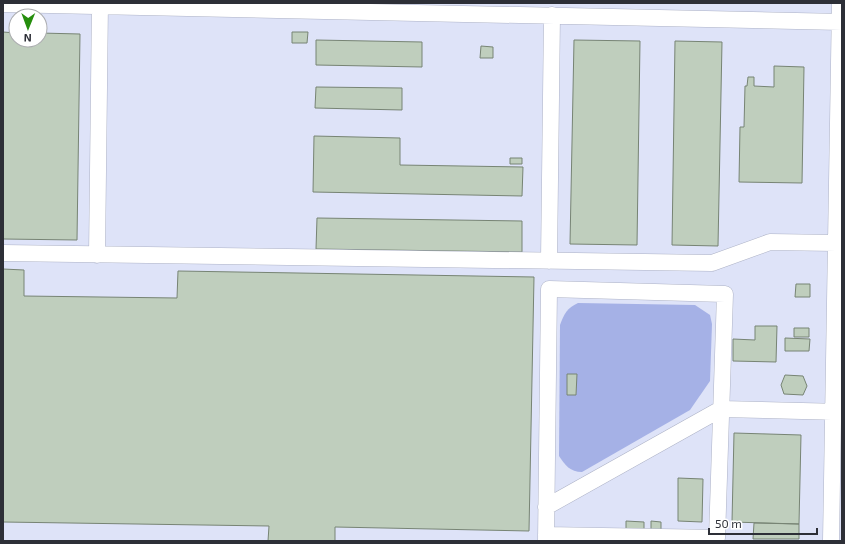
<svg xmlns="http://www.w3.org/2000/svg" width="845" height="544" font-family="'Exo 2',sans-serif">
	<rect width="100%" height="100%" fill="#dee3f8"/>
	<path fill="#a5b1e6" d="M 578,303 L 695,305 L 710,315 L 712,324 L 710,381 L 690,410 L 582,472 C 570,472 565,465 559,456 L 560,325 C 564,314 567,308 578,303 Z"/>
	<path fill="#bfcebd" stroke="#778474" d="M 3,32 L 16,33 L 16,40 L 40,40 L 40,33 L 80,34 L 77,240 L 3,239 Z
		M 292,32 L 308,32 L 307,43 L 292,43 Z
		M 316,40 L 422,42 L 422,67 L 316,65 Z
		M 574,40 L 640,41 L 637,245 L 570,244 Z
		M 675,41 L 722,42 L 718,246 L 672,245 Z
		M 481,46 L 493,47 L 493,58 L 480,58 Z
		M 774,66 L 804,67 L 802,183 L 739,182 L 740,127 L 744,127 L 745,86 L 747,86 L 748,77 L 754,77 L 754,86 L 774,87 Z
		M 316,87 L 402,88 L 402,110 L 315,108 Z
		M 314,136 L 400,138 L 400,165 L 523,167 L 522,196 L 313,192 Z
		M 510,158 L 522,158 L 522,164 L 510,164 Z
		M 317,218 L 522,221 L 522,252 L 316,249 Z
		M 3,269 L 24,270 L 24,296 L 177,298 L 178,271 L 534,277 L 529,531 L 335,527 L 335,541 L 268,541 L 269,526 L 3,522 Z
		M 796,284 L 810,284 L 810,297 L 795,297 Z
		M 755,326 L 777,326 L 776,362 L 733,361 L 733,339 L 755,340 Z
		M 794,328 L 809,328 L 809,337 L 794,337 Z
		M 785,338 L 810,339 L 809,351 L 785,351 Z
		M 567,374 L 577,374 L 576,395 L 567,395 Z
		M 785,375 L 803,376 L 807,386 L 803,395 L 784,394 L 781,385 Z
		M 734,433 L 801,435 L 799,524 L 732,522 Z
		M 678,478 L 703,479 L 702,522 L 678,521 Z
		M 626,521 L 644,522 L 644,530 L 626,530 Z
		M 651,521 L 661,522 L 661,530 L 651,530 Z
		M 754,523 L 799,524 L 799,539 L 753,539 Z"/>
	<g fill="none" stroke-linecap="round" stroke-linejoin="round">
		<defs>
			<path id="minor" d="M 3,4 L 842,22
				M 3,253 L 712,263 L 770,242 L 836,243
				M 97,255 L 100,3
				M 549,261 L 552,15
				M 546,507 L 721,409 L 842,412
				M 546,541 L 549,289 L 725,294 L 717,538 L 546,535
				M 831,541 L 840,3"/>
		</defs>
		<use href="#minor" stroke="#adb2c6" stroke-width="17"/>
		<use href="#minor" stroke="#fff" stroke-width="16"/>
	</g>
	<rect width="845" height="544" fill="none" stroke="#2d2f37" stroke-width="8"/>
	<g transform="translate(28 28) rotate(181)"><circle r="19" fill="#ffffff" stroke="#abacaf"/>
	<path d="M0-3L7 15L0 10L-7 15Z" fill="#268e0d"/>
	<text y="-6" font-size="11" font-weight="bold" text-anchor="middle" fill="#2d2f37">N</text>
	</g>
	<path d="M709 528v6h108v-6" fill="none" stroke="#2d2f37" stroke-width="2"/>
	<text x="715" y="528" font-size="12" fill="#2d2f37" stroke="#ffffff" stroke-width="3" paint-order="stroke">50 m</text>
</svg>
